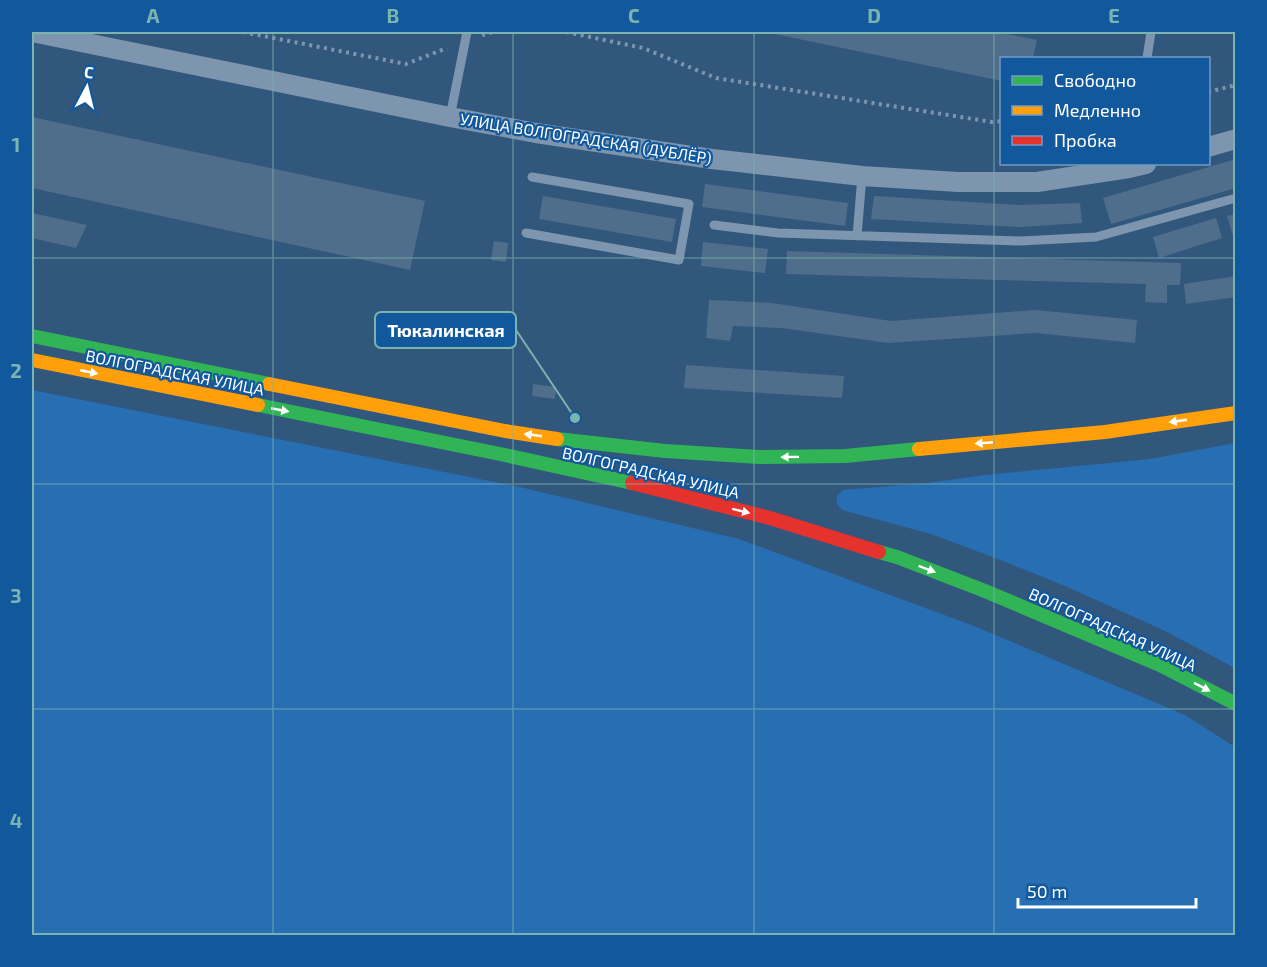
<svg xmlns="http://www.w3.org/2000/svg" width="1267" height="967" font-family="'Exo 2',sans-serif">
	<rect width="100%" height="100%" fill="#32577c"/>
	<path fill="#276eb2" d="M 32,390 L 520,487 L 739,539 L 974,626 L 1185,715 L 1235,747 L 1235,935 L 32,935 Z
		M 1235,443 L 1235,668 L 1163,630 L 1065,586 L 1003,561 L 931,534 L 842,510 C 834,502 835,496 843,490 L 927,483 L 985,475 L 1150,459 Z"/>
	<path fill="#4f6e8b" d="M 765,32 L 997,32 L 1037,40 L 1033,58 L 1002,58 L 1002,81 Z
		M 32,117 L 425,201 L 410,270 L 32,188 Z
		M 1236,159 L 1236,188 L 1111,224 L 1103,198 Z
		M 705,184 L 848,203 L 845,226 L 702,207 Z
		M 543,196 L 676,219 L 672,242 L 539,219 Z
		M 874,196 L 1020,205 L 1080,203 L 1082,223 L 1020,227 L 871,219 Z
		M 32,213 L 87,225 L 76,248 L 32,238 Z
		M 1236,214 L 1236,242 L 1235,242 L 1227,216 Z
		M 1216,218 L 1222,238 L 1159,258 L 1153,237 Z
		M 494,241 L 508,243 L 506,262 L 491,260 Z
		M 703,242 L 768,249 L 765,273 L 701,266 Z
		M 787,251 L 1181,263 L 1180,285 L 1167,285 L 1167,303 L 1145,302 L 1146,284 L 786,274 Z
		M 1236,276 L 1236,297 L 1186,304 L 1184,284 Z
		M 709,300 L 772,303 L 891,321 L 1036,310 L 1137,320 L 1135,343 L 1035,333 L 888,343 L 782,328 L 733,326 L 730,341 L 706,338 Z
		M 686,365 L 844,376 L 842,398 L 684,388 Z
		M 533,384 L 556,387 L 555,399 L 532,396 Z"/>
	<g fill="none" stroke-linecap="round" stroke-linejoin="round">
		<path stroke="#7d95ae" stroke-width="4" stroke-dasharray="3 4.5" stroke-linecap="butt" d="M 243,32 L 406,64 L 447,48
			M 566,32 L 643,48 L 716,78 L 992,122 L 1002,121
			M 482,35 L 493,32
			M 1208,92 L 1236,85"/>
		<path stroke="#7d95ae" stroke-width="9" d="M 1147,58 L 1151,32
			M 450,117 L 467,32
			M 714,225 L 778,233 L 1021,241 L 1096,237 L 1236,198
			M 526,233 L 679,260 L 689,204 L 532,177
			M 857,236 L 862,176"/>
		<path stroke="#7d95ae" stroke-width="20" d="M 32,32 L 450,117 L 536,133 L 712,159 L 862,176 L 958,182 L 1037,182 L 1129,168 L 1146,164
			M 1208,147 L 1236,139"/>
		<path stroke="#30b455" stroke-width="14" d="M 32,336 L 269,384
			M 258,405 L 500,454 L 632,483
			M 557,439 L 665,451 L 759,457 L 845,456 L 919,449
			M 879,552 L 897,557 L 985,591 L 1160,665 L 1236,704"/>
		<path stroke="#ff9f0a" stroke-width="14" d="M 32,360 L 258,405
			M 269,384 L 505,431 L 557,439
			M 919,449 L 1105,432 L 1236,413"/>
		<path stroke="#e5322d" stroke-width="14" d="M 632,483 L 770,518 L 879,552"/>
	</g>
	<defs><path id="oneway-solid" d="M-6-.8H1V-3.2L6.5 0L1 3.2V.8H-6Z" transform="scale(1.5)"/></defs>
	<g fill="#fff">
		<use href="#oneway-solid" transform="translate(89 372) rotate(11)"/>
		<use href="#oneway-solid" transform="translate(280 410) rotate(11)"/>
		<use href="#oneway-solid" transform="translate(1178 421) rotate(172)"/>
		<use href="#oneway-solid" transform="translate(533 435) rotate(-172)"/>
		<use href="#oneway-solid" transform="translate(984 443) rotate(175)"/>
		<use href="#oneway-solid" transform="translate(790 457) rotate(179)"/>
		<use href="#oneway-solid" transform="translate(741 511) rotate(14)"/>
		<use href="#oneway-solid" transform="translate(927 569) rotate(21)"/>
		<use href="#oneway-solid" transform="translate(1202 687) rotate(27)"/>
	</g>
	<path fill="none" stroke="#7bb4af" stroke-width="1.5" stroke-opacity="0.55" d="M 273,32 L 273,936M 513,32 L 513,936M 754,32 L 754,936M 994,32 L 994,936M 32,258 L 1236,258M 32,484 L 1236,484M 32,709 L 1236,709"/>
	<g text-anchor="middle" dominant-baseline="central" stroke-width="4.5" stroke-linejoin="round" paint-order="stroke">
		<g font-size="16" fill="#fff" stroke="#12589c">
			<text transform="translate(586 138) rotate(9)">УЛИЦА ВОЛГОГРАДСКАЯ (ДУБЛЁР)</text>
			<text transform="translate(175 372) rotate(11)">ВОЛГОГРАДСКАЯ УЛИЦА</text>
			<text transform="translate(651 472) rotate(13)">ВОЛГОГРАДСКАЯ УЛИЦА</text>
			<text transform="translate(1113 629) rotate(24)">ВОЛГОГРАДСКАЯ УЛИЦА</text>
		</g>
	</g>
	<path fill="none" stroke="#7bb4af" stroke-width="2" d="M575 418L516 330"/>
	<circle fill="#7bb4af" stroke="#12589c" stroke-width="2" cx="575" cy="418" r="6"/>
	<rect fill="#12589c" stroke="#7bb4af" stroke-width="2" x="375" y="312" width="141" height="36" rx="6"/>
	<g font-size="18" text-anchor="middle" font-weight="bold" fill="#fff">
		<text x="446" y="337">Тюкалинская</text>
	</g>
	<rect width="1267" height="967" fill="none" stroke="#12589c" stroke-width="66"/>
	<rect x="1000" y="57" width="210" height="108" fill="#12589c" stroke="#719bc4" stroke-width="1.5"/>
	<rect x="1012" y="76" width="30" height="9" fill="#30b455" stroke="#719bc4" stroke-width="1.5"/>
	<text x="1054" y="87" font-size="18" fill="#ffffff">Свободно</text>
	<rect x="1012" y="106" width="30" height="9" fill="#ff9f0a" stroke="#719bc4" stroke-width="1.5"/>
	<text x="1054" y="117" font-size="18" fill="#ffffff">Медленно</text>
	<rect x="1012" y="136" width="30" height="9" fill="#e5322d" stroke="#719bc4" stroke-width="1.5"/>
	<text x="1054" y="147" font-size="18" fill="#ffffff">Пробка</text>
	<g transform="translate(87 87) rotate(7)" stroke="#12589c" stroke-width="4.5" paint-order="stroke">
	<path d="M0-4.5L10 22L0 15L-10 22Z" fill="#ffffff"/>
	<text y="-9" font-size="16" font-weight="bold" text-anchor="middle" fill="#ffffff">С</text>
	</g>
	<path d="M1018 898v9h178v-9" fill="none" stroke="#ffffff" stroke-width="3"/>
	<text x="1027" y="898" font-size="18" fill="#ffffff" stroke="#12589c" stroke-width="4.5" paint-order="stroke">50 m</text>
	<rect x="33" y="33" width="1201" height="901" fill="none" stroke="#7bb4af" stroke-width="2"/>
	<g font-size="20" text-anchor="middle" font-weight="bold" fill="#7bb4af">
		<text x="153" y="23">A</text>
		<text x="393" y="23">B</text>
		<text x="634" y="23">C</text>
		<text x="874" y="23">D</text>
		<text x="1114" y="23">E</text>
		<text x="16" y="152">1</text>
		<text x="16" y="378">2</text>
		<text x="16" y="603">3</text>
		<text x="16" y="828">4</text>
	</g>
</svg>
